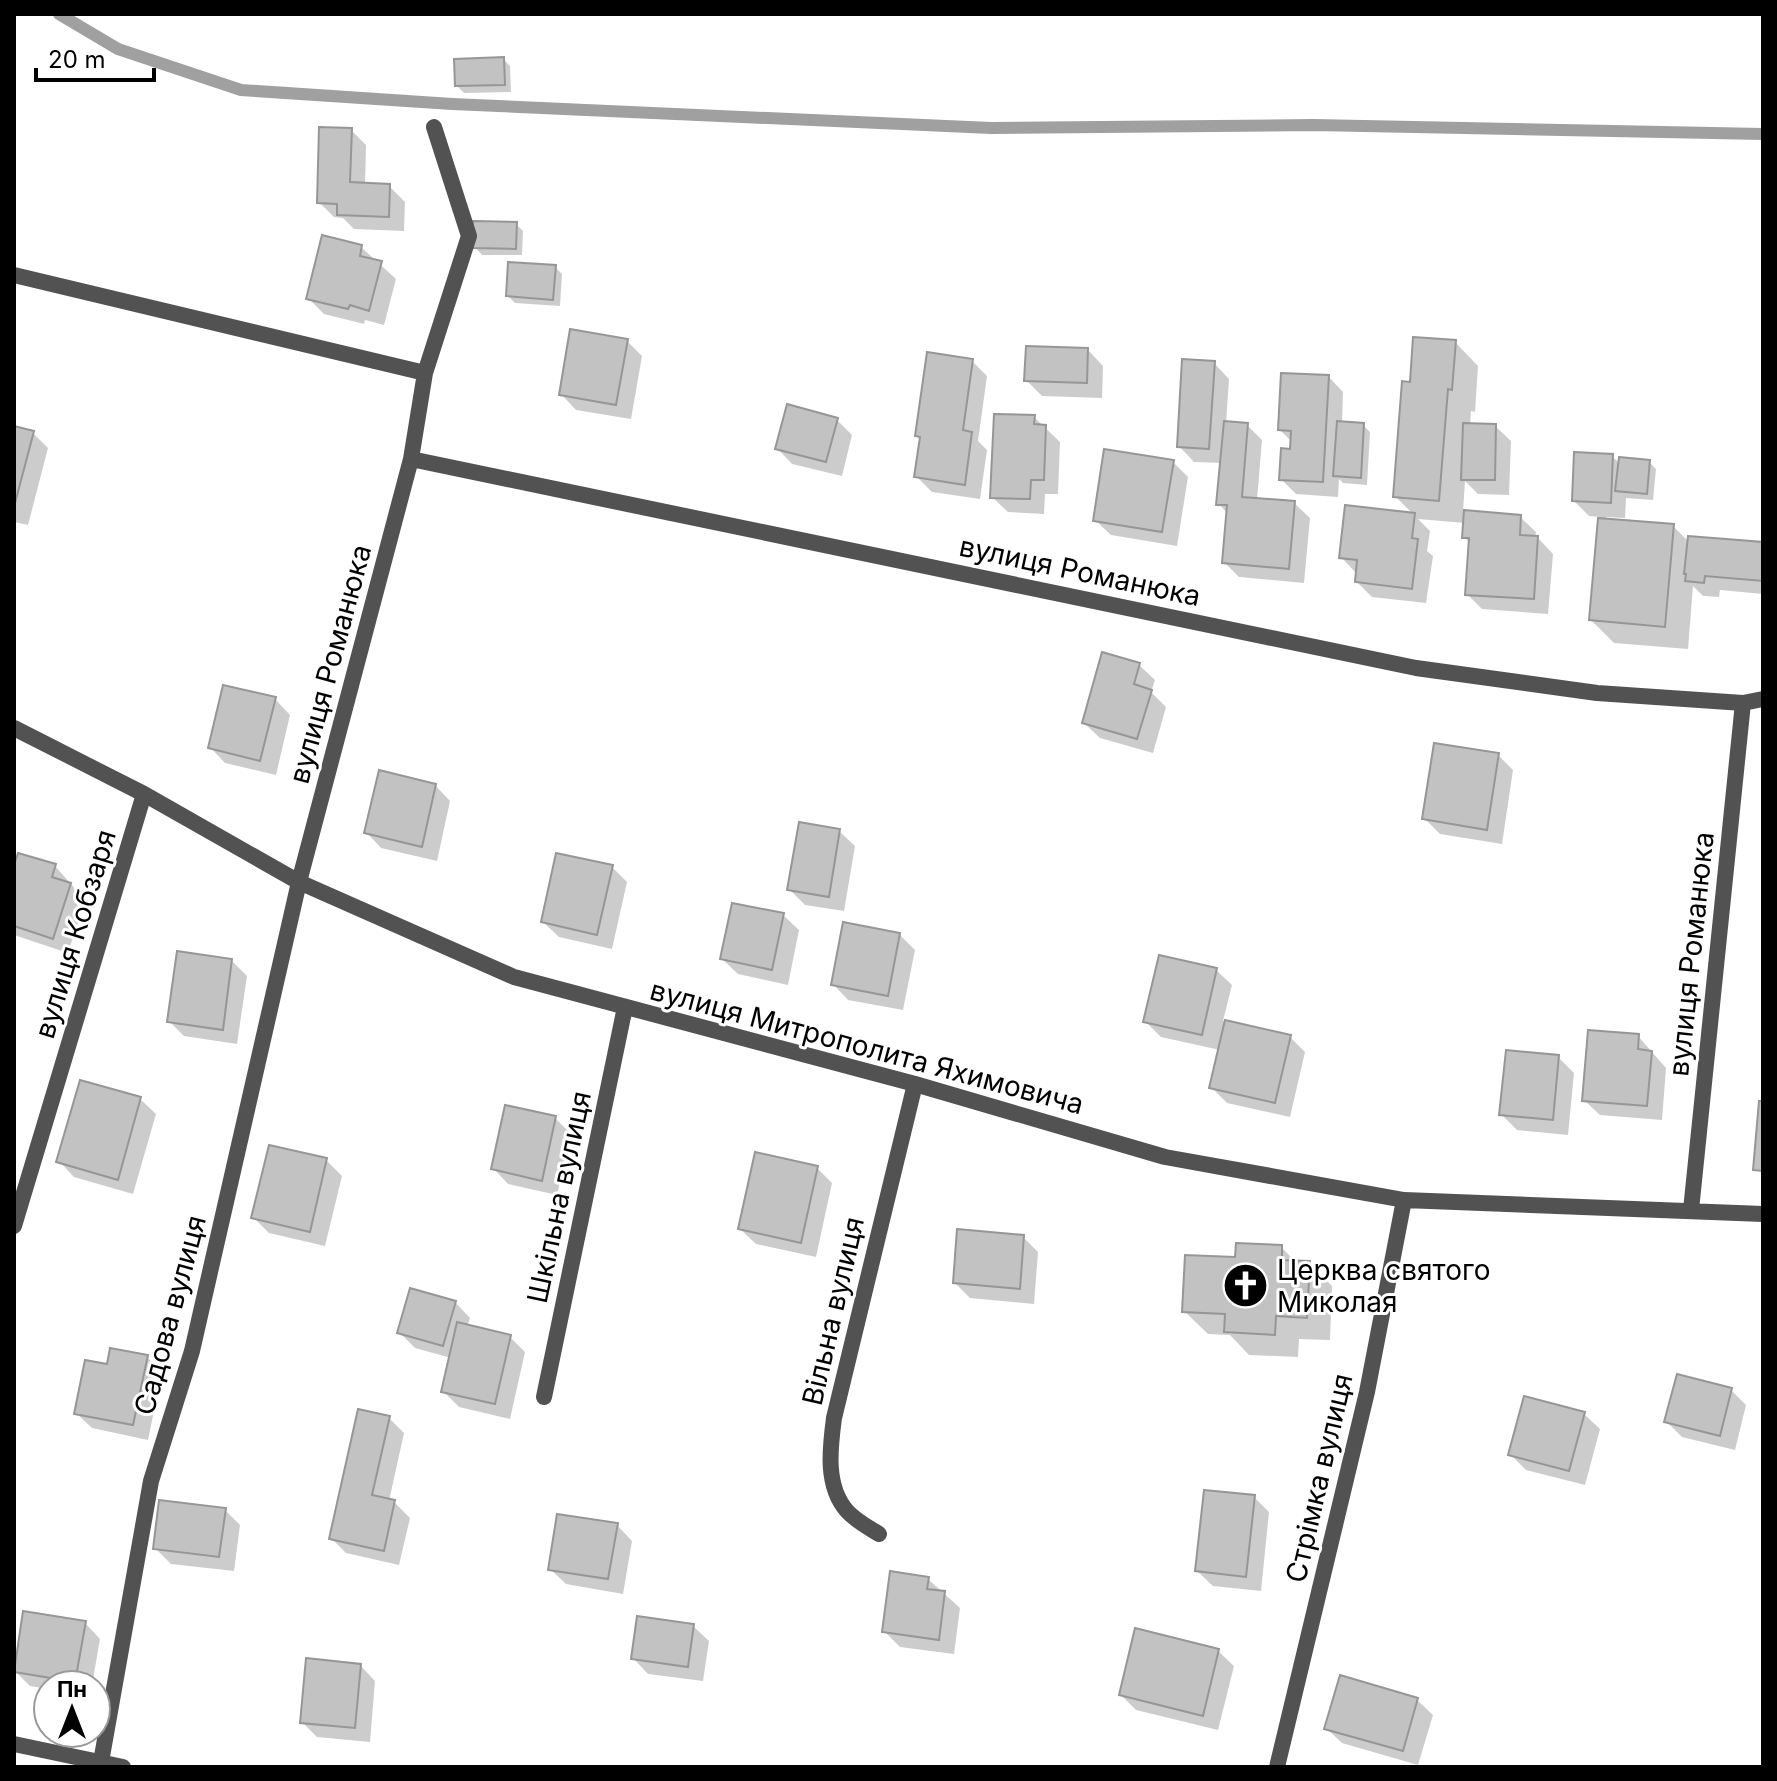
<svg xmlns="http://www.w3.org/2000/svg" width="1777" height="1781" font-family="Inter,sans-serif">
	<rect width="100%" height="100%" fill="#fff"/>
	<path fill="#0003" d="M 503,59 L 510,66 L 511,92 L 464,93 L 457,86 Z
		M 351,130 L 366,145 L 365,185 L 389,186 L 405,202 L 404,231 L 354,229 L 343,218 L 334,217 L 319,202 Z
		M 516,224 L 523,231 L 522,255 L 482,255 L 475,247 Z
		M 361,247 L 396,279 L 384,325 L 365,320 L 364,324 L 324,314 L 308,298 Z
		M 555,267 L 562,274 L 560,306 L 515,303 L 508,296 Z
		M 627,341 L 642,356 L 631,419 L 576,410 L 561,394 Z
		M 1455,342 L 1478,366 L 1475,412 L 1471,411 L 1470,425 L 1495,426 L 1511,441 L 1509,495 L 1478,494 L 1465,481 L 1463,512 L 1520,517 L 1536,532 L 1535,538 L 1538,538 L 1553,554 L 1548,614 L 1482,609 L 1467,594 L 1471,544 L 1464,537 L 1465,523 L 1418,519 L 1430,531 L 1427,551 L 1433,556 L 1426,603 L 1372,597 L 1357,582 L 1356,573 L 1341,557 L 1414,515 L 1395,496 L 1411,384 Z
		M 1088,350 L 1103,366 L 1102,398 L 1042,396 L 1026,380 Z
		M 972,361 L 987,376 L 978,441 L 987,450 L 980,499 L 932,492 L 916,476 L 922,441 L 917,436 Z
		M 1214,363 L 1229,379 L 1226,423 L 1247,425 L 1262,440 L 1257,500 L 1294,503 L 1310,518 L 1304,583 L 1239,577 L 1224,562 L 1228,514 L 1219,504 L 1222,463 L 1194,462 L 1179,446 Z
		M 1328,376 L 1343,392 L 1342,424 L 1363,425 L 1370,432 L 1367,485 L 1343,483 L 1339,479 L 1338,497 L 1296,494 L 1281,479 L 1291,451 L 1292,442 L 1280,430 Z
		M 1034,417 L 1060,442 L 1058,494 L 1045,494 L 1044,514 L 1008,512 L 992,497 Z
		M 837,420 L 852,435 L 842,476 L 792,464 L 777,448 Z
		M 14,428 L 33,433 L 48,448 L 28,525 L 14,522 Z
		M 1612,456 L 1620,464 L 1649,462 L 1656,469 L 1653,500 L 1626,498 L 1625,518 L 1606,517 L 1605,521 L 1673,526 L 1689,542 L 1763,544 L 1763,594 L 1720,590 L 1719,597 L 1703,596 L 1693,586 L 1688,649 L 1614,643 L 1591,620 L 1600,517 L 1589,516 L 1574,501 Z
		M 1173,462 L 1188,477 L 1177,546 L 1111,535 L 1095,520 Z
		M 1139,665 L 1155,680 L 1151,692 L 1166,707 L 1153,753 L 1100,738 L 1084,723 Z
		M 275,699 L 290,715 L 276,775 L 225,763 L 210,747 Z
		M 1498,755 L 1513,770 L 1502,844 L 1440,834 L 1424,818 Z
		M 435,785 L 450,801 L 437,861 L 381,848 L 366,832 Z
		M 839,831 L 855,846 L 844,911 L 805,905 L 789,889 Z
		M 55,866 L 85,900 L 68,953 L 14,935 L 14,872 Z
		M 612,867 L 627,882 L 612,949 L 559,937 L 543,922 Z
		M 783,915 L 799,930 L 788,985 L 738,974 L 722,959 Z
		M 900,935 L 915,950 L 903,1010 L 848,1000 L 833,984 Z
		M 231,960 L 247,976 L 237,1044 L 184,1036 L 169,1021 Z
		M 1216,970 L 1232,985 L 1223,1021 L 1290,1037 L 1305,1052 L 1290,1117 L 1227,1103 L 1211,1087 L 1220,1050 L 1161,1037 L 1146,1022 Z
		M 1638,1036 L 1666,1068 L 1662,1120 L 1600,1115 L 1584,1100 Z
		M 1558,1057 L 1574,1073 L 1568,1135 L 1517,1130 L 1501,1114 Z
		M 140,1099 L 156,1114 L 133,1194 L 74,1177 L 59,1161 Z
		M 555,1118 L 571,1134 L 557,1195 L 508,1184 L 493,1168 Z
		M 326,1160 L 342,1176 L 325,1246 L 269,1233 L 254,1218 Z
		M 817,1168 L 832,1183 L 816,1257 L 756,1244 L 740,1229 Z
		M 1023,1237 L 1038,1252 L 1034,1304 L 970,1298 L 955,1283 Z
		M 1281,1247 L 1296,1262 L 1309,1263 L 1332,1286 L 1330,1340 L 1299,1339 L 1298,1357 L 1249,1355 L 1230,1335 L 1208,1334 L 1184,1311 L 1237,1259 Z
		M 455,1302 L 470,1318 L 467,1327 L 510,1337 L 525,1352 L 510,1419 L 459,1407 L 443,1391 L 451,1358 L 415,1348 L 400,1333 Z
		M 147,1357 L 162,1372 L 148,1440 L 92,1428 L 76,1413 Z
		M 1731,1390 L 1746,1405 L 1735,1450 L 1682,1437 L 1667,1422 Z
		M 1584,1414 L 1600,1429 L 1585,1485 L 1526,1470 L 1510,1454 Z
		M 389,1418 L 404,1433 L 389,1501 L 394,1502 L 410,1518 L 399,1565 L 346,1553 L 331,1538 Z
		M 1254,1497 L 1269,1512 L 1261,1591 L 1213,1586 L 1197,1571 Z
		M 225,1510 L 240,1525 L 234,1571 L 171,1564 L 155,1548 Z
		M 617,1525 L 632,1541 L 623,1594 L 566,1584 L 550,1569 Z
		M 928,1579 L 960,1608 L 954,1654 L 900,1647 L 884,1631 Z
		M 85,1623 L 100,1639 L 92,1685 L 48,1685 L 48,1689 L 30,1686 L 15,1671 Z
		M 693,1626 L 709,1641 L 703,1681 L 648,1674 L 633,1658 Z
		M 1218,1651 L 1234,1666 L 1218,1730 L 1136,1710 L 1121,1695 Z
		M 360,1665 L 375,1681 L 370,1742 L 317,1737 L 302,1722 Z
		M 1417,1700 L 1433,1715 L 1418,1765 L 1342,1743 L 1326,1728 Z"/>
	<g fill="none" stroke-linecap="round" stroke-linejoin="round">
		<path stroke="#a0a0a0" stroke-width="12" d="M 59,14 L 118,49 L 241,90 L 452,104 L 991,128 L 1314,125 L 1763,134"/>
	</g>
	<path fill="#c2c2c2" stroke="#969696" stroke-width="2" d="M 504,57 L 505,85 L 455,86 L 454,59 Z
		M 319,127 L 352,128 L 350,182 L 390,184 L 389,217 L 337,215 L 337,204 L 317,203 Z
		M 473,221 L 517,222 L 516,249 L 473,248 Z
		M 322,235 L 362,245 L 360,256 L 382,261 L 369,311 L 350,305 L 348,309 L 306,299 Z
		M 508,262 L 556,265 L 553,300 L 506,296 Z
		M 570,329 L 628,339 L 616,405 L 559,395 Z
		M 1413,337 L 1456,340 L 1452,390 L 1448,389 L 1439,501 L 1393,497 L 1402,381 L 1410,382 Z
		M 1026,346 L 1088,348 L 1087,383 L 1024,381 Z
		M 927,352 L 973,359 L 963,430 L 972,432 L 965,485 L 914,477 L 920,437 L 915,436 Z
		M 1182,359 L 1215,361 L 1209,449 L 1177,447 Z
		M 1281,373 L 1329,375 L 1323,482 L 1279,480 L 1281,448 L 1290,449 L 1291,431 L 1278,430 Z
		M 787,404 L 838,418 L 826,462 L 775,449 Z
		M 994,414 L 1035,415 L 1034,424 L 1046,425 L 1044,480 L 1031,480 L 1030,499 L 990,498 Z
		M 1224,421 L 1248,423 L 1242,497 L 1295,501 L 1289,569 L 1222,563 L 1227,505 L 1216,505 Z
		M 1337,421 L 1364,423 L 1361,478 L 1333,476 Z
		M 1463,423 L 1496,424 L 1495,480 L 1461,480 Z
		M 14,426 L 34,431 L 14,507 Z
		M 1104,449 L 1174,460 L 1162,532 L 1093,521 Z
		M 1574,452 L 1613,454 L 1611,503 L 1572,501 Z
		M 1619,457 L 1650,460 L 1647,494 L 1615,491 Z
		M 1345,505 L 1415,513 L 1412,538 L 1418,539 L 1412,589 L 1355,582 L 1357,560 L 1339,558 Z
		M 1464,510 L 1521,515 L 1520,535 L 1538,536 L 1534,599 L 1465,595 L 1469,538 L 1462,538 Z
		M 1598,518 L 1674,524 L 1665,627 L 1589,620 Z
		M 1688,536 L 1763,542 L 1763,581 L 1705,576 L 1704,583 L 1685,581 L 1686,574 L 1684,574 Z
		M 1102,652 L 1140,663 L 1134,684 L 1152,690 L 1137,739 L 1082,723 Z
		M 223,685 L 276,697 L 260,761 L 208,748 Z
		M 1434,743 L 1499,753 L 1487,830 L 1422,819 Z
		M 379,770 L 436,784 L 422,847 L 364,833 Z
		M 799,822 L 840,829 L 829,897 L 787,890 Z
		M 18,853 L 56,864 L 52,877 L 71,883 L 53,939 L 14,926 L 14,865 Z
		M 556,853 L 613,865 L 597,935 L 541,922 Z
		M 732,903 L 784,913 L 772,970 L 720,959 Z
		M 843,922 L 900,933 L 888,996 L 831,985 Z
		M 177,951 L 232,959 L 223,1030 L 167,1022 Z
		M 1159,955 L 1217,968 L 1202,1035 L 1143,1022 Z
		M 1225,1020 L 1291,1035 L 1275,1103 L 1209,1088 Z
		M 1588,1030 L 1639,1034 L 1638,1049 L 1652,1051 L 1647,1106 L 1582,1101 Z
		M 1506,1050 L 1559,1055 L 1553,1120 L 1499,1115 Z
		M 80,1080 L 141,1097 L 118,1180 L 56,1162 Z
		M 1759,1101 L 1763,1101 L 1763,1171 L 1753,1170 Z
		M 505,1105 L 556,1116 L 542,1181 L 491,1169 Z
		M 269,1145 L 327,1158 L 310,1232 L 251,1218 Z
		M 755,1152 L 818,1166 L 801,1243 L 738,1229 Z
		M 957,1229 L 1024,1235 L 1020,1289 L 953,1283 Z
		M 1236,1243 L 1282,1245 L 1282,1260 L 1310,1261 L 1307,1318 L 1276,1316 L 1275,1335 L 1224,1332 L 1225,1314 L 1182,1312 L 1185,1255 L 1235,1257 Z
		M 410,1288 L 456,1301 L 443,1346 L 397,1333 Z
		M 457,1322 L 511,1335 L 495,1404 L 441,1392 Z
		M 110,1348 L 148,1355 L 133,1425 L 74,1414 L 85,1360 L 107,1364 Z
		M 1677,1374 L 1732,1388 L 1720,1436 L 1664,1422 Z
		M 1524,1396 L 1585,1412 L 1569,1471 L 1508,1455 Z
		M 358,1409 L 390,1416 L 372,1495 L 395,1500 L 384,1551 L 329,1539 Z
		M 1204,1490 L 1255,1495 L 1246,1577 L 1195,1571 Z
		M 159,1500 L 226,1508 L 219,1557 L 153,1549 Z
		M 557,1514 L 618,1523 L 608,1579 L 548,1570 Z
		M 890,1571 L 929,1577 L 927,1589 L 945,1591 L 939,1640 L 882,1632 Z
		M 23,1611 L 86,1621 L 75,1682 L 14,1672 Z
		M 637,1616 L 694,1624 L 688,1667 L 631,1659 Z
		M 1135,1628 L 1219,1649 L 1203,1716 L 1119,1695 Z
		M 306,1658 L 361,1664 L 355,1728 L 300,1723 Z
		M 1340,1675 L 1418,1698 L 1403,1751 L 1324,1729 Z"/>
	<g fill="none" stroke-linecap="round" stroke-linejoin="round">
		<path stroke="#525252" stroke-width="16" d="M 14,275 L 425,373
			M 411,459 L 1416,668 L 1597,693 L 1743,703 L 1691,1210
			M 1743,703 L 1763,699
			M 14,728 L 144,794 L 299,882 L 514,977 L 915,1084 L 1165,1157 L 1404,1200 L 1763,1214
			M 14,1226 L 144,794
			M 544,1397 L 625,1007
			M 879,1534 C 868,1527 856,1521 847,1511 C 825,1486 830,1448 834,1418 L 915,1084
			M 14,1744 L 123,1767
			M 101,1762 L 151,1481 L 192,1351 L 299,882 L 411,459 L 425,373 L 469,236 L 434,127
			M 1277,1767 L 1367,1392 L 1404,1200"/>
	</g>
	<defs>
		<symbol id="church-disc" viewBox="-11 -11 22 22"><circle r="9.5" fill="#000" stroke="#fff"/><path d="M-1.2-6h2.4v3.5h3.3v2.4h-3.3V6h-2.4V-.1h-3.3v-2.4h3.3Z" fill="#fff"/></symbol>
	</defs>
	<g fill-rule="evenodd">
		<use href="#church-disc" x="1220" y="1260" width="51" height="51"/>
	</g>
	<g text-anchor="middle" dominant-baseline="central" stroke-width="6" stroke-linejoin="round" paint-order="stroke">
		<g font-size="28" fill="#000" stroke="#fff">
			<text transform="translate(1080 571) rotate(12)">вулиця Романюка</text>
			<text transform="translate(330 664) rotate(-75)">вулиця Романюка</text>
			<text transform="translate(75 934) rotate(-73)">вулиця Кобзаря</text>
			<text transform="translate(1691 954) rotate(-84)">вулиця Романюка</text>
			<text transform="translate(867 1047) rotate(15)">вулиця Митрополита Яхимовича</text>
			<text transform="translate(559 1197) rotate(-78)">Шкільна вулиця</text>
			<text transform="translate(833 1311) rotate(-77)">Вільна вулиця</text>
			<text transform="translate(170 1315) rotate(-75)">Садова вулиця</text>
			<text transform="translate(1319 1478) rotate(-77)">Стрімка вулиця</text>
		</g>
		<g font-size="28" fill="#000" stroke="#fff" text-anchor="start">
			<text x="1277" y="1270">Церква святого<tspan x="1277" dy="32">Миколая</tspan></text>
		</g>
	</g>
	<rect width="1777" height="1781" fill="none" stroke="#000000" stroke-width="32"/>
	<g transform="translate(72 1709)"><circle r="38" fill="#ffffff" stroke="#999999" stroke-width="2"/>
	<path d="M0-6L14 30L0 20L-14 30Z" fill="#000000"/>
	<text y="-12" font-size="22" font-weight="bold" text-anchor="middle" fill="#000000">Пн</text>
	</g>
	<path d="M36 68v12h118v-12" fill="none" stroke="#000000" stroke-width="4"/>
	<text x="48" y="68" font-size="24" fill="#000000" stroke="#ffffff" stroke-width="6" paint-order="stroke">20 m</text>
</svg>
